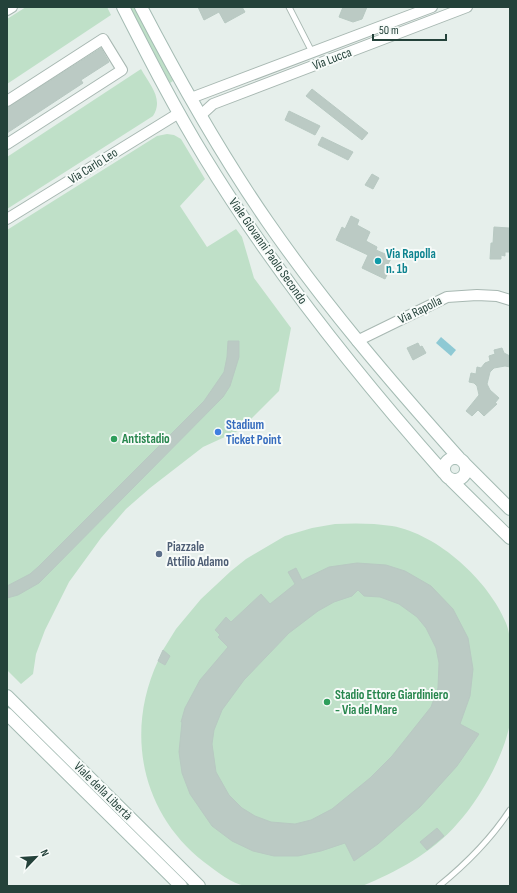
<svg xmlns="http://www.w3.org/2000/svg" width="517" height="893" font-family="'Sofia Sans Condensed',sans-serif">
	<rect width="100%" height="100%" fill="#e6efeb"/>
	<path fill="#bfe0c8" d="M 26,7 L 107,7 L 111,15 L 7,84 L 7,19 Z
		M 130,7 L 134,7 L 173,81 L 170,83 Z
		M 141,69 C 150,85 164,99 153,116 L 7,209 L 7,157 Z
		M 167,134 L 174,135 L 181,139 L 205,179 L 180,206 L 207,247 L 236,229 L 242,237 L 254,278 L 291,328 L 279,391 L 240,430 L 203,447 L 150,488 L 126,509 L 101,538 L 69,582 L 45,630 L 36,654 L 33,674 L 21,684 L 7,670 L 7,230 L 157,136 Z
		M 335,524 C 353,523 374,523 392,526 C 438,534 489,581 506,623 C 512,638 510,655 510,671 C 510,688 512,706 510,723 C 504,756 480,799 457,824 C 433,852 395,873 362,886 C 335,886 309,886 283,886 C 271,886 258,888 246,886 C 232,884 216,871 204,862 C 141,813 125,732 158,661 L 165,665 L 163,650 L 176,629 L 201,599 L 231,571 L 246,559 L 285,536 L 312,528 Z"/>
	<path fill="#8ec9d4" d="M 441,337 L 456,350 L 451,356 L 436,343 Z"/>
	<path fill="#bbcac4" stroke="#b8c9c2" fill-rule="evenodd" d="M 198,7 L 242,7 L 245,12 L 225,23 L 219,12 L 204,20 Z
		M 343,7 L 367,7 L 362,19 L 353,22 L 339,17 Z
		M 101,48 L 109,62 L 81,80 L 83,83 L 7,133 L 7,108 Z
		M 312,89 L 368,133 L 362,140 L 306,96 Z
		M 289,111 L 320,126 L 315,135 L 285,120 Z
		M 322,137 L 353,152 L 348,160 L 318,145 Z
		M 372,174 L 379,178 L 373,189 L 365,185 Z
		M 351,216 L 359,220 L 357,225 L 370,232 L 366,241 L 377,247 L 376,250 L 392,257 L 388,264 L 391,266 L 385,279 L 362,268 L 368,255 L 336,240 L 342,227 L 345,229 Z
		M 494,227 L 509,228 L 509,252 L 505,252 L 505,256 L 501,255 L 501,259 L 490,259 L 491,243 L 493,243 Z
		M 228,341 L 239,341 L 239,357 L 230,386 L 223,397 L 39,583 L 18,595 L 7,598 L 7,586 L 30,574 L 38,567 L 204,401 L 224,372 L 227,357 Z
		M 418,343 L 420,347 L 422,346 L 426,353 L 413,360 L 407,348 Z
		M 502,348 L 504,353 L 510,356 L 510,367 L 505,366 L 494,368 L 490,372 L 487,384 L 490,390 L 499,398 L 495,403 L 497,404 L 484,416 L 478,410 L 472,416 L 466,411 L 479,395 L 477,386 L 474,383 L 469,382 L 471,373 L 476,374 L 477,367 L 481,368 L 485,363 L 490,361 L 489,356 L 495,354 L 494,350 Z
		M 357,563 L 386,565 L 405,571 L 431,586 L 453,609 L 468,638 L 473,669 L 470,696 L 460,724 L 479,734 L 457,766 L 420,807 L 378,844 L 354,861 L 345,843 L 321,851 L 298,856 L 274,856 L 253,851 L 232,841 L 212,826 L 190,794 L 182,773 L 179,752 L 182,722 L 181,722 L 185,708 L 200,680 L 228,647 L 218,637 L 220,635 L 215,630 L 226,617 L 231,622 L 261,594 L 270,604 L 295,584 L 288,572 L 296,568 L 302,580 L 329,567 ZM 358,590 L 364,596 L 380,597 L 399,604 L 417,617 L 426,628 L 436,648 L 439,663 L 438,688 L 431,707 L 392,756 L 370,778 L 332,809 L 311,820 L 295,824 L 271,822 L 255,816 L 242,808 L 229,795 L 216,772 L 212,744 L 214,730 L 222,710 L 244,680 L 289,633 L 318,611 L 334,602 L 352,596 Z
		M 163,650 L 170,656 L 165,665 L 158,661 Z
		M 437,828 L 444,836 L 427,850 L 420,842 Z"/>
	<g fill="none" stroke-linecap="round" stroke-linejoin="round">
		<defs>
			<path id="lane" d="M 289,7 L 312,52
				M 439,886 C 466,864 491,839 510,810"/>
			<path id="street" d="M 7,10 L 12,7
				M 191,98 L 432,7
				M 7,101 L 103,39 L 122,70 L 7,144
				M 201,115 L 213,104 L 467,7
				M 7,219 L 179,113
				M 357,341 L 447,297 L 477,295 L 497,296 L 510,300"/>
			<path id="secondary" d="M 123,7 C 149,58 175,109 205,158 C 274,271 356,374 444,473
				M 141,7 C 179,80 220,153 267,221 C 325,305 391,382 459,458
				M444 469a11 11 0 1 1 22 0a11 11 0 1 1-22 0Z
				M 465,464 L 510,509
				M 451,480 L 510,538
				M 7,696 L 199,886
				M 7,714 L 181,886"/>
		</defs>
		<use href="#lane" stroke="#a8b8b2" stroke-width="7"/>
		<use href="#street" stroke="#a8b8b2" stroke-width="12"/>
		<use href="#secondary" stroke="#a4bbb3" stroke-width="14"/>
		<use href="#lane" stroke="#fff" stroke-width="5"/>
		<use href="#street" stroke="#fff" stroke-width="10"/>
		<use href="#secondary" stroke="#fff" stroke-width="12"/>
	</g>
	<circle fill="#0f9aa8" stroke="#f7fbf9" stroke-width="1.5" cx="378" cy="261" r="4"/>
	<circle fill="#3f7fe0" stroke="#f7fbf9" stroke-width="1.5" cx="218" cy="432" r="4"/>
	<g fill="#2e9e5b" stroke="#f7fbf9" stroke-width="1.5">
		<circle cx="114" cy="439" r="4"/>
		<circle cx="327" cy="702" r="4"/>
	</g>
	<circle fill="#5c6f8a" stroke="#f7fbf9" stroke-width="1.5" cx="159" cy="554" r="4"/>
	<g text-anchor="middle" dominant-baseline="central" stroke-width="4" stroke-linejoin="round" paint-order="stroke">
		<g font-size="13" fill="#24423a" stroke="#f7fbf9">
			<text transform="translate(332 59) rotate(-21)">Via Lucca</text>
			<text transform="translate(93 166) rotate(-32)">Via Carlo Leo</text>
			<text transform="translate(268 251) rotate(55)">Viale Giovanni Paolo Secondo</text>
			<text transform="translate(420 310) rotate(-26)">Via Rapolla</text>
			<text transform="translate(103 791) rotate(45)">Viale della Libertà</text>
		</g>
		<g font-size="13" font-weight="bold" fill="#0d838f" stroke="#f7fbf9" text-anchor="start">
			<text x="386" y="254">Via Rapolla<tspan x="386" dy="15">n. 1b</tspan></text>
		</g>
		<g font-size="13" font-weight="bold" fill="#366cbe" stroke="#f7fbf9" text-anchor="start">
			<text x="226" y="425">Stadium<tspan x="226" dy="15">Ticket Point</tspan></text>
		</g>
		<g font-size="13" font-weight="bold" fill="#27864d" stroke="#f7fbf9" text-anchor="start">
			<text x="122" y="439">Antistadio</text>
			<text x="335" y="695">Stadio Ettore Giardiniero<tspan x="335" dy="15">- Via del Mare</tspan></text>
		</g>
		<g font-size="13" font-weight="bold" fill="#4e5e75" stroke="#f7fbf9" text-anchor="start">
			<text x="167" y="547">Piazzale<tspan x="167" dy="15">Attilio Adamo</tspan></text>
		</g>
	</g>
	<rect width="517" height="893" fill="none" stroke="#24423a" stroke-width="16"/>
	<g transform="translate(36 857) rotate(65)" stroke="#f7fbf9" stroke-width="3" paint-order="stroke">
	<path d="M0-3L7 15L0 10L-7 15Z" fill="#24423a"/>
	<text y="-6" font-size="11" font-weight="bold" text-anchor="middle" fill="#24423a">N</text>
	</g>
	<path d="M373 34v6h73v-6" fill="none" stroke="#24423a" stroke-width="2"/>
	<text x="379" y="34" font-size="12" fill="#24423a" stroke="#f7fbf9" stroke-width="3" paint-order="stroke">50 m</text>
</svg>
